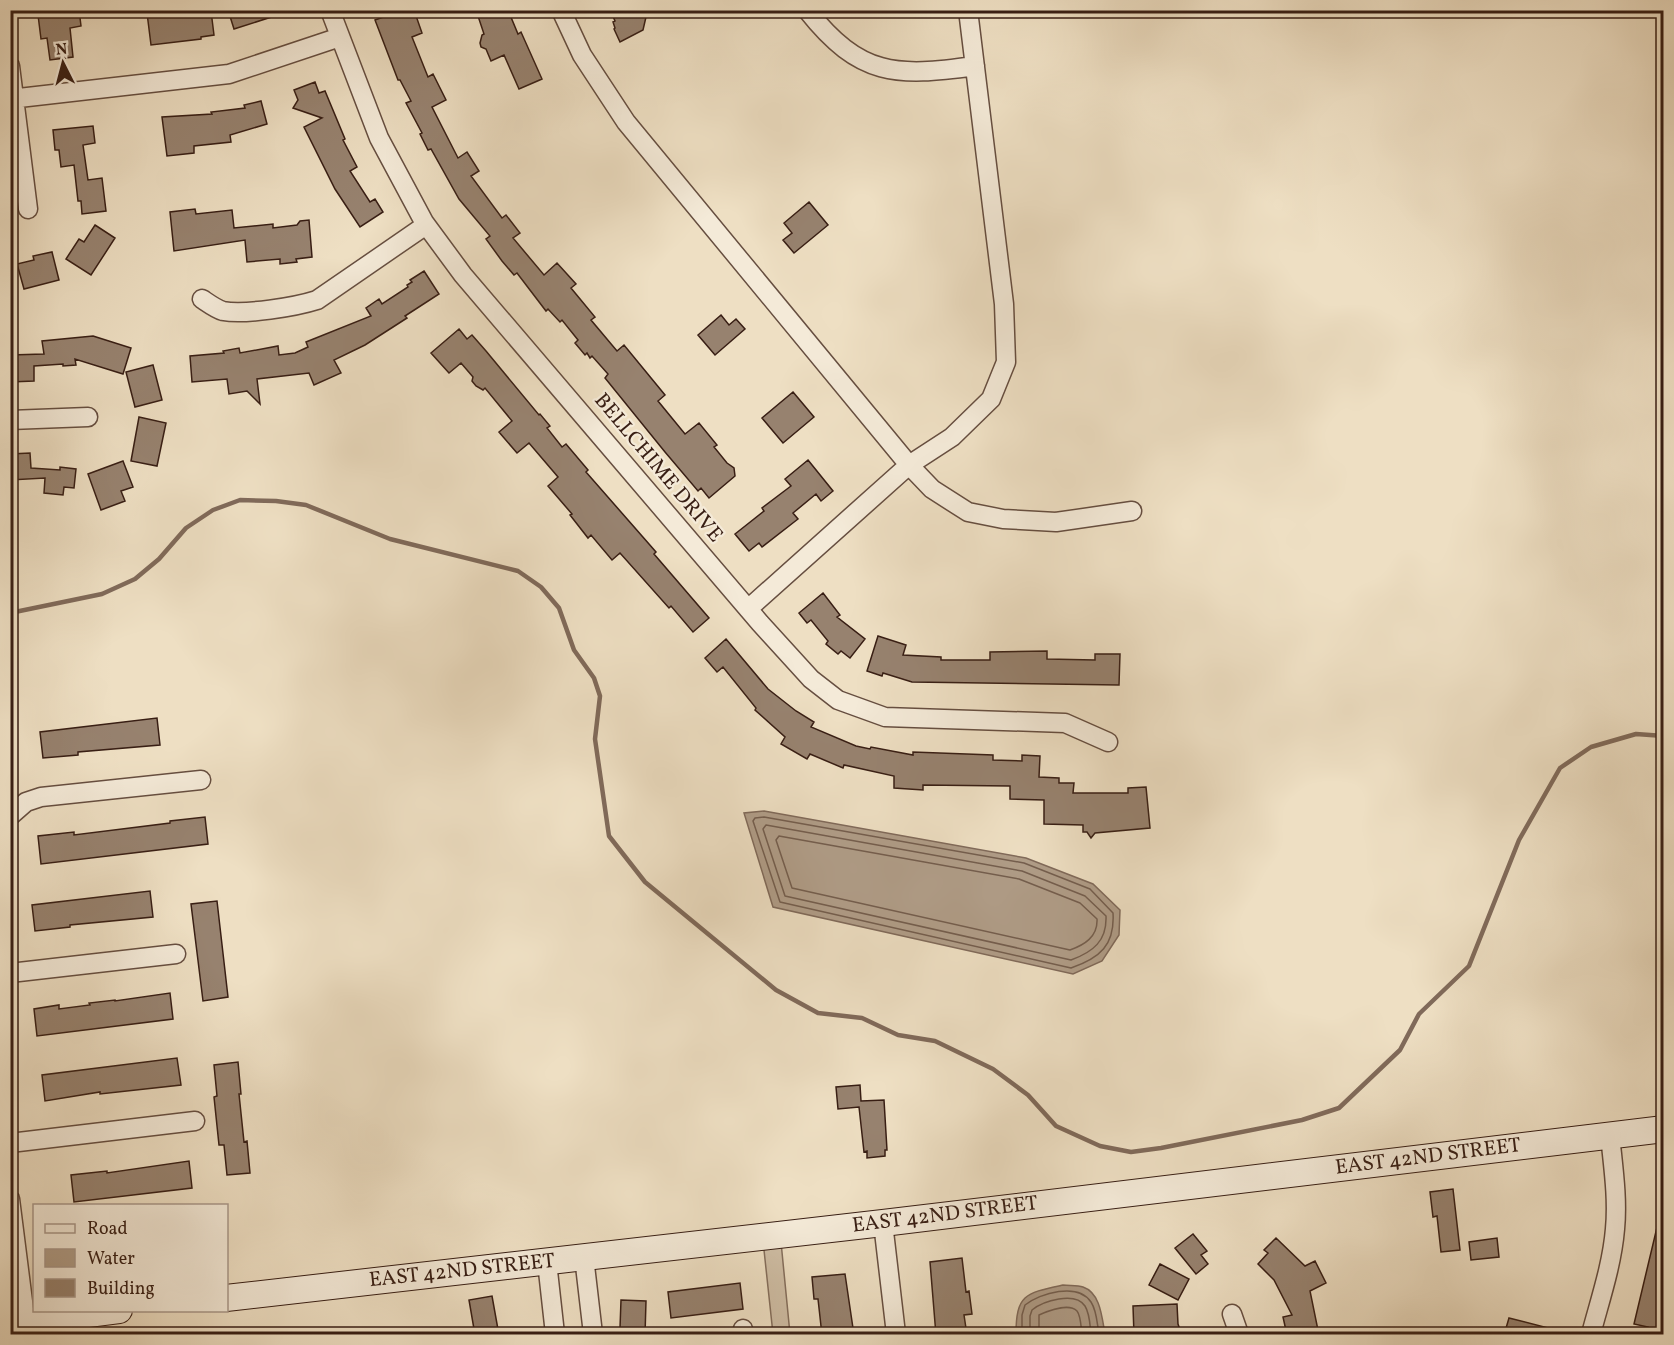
<svg xmlns="http://www.w3.org/2000/svg" width="1674" height="1345" font-family="Vollkorn,serif">
	<rect width="100%" height="100%" fill="#eedfc3"/>
	<filter id="stains"><feTurbulence type="fractalNoise" baseFrequency=".00333" numOctaves="4"/><feColorMatrix values="0 0 0 0 .2 0 0 0 0 .09 0 0 0 0 .02 0 0 0 .5 -.17"/></filter>
	<radialGradient id="worn" r=".72"><stop offset=".6" stop-color="#630" stop-opacity="0"/><stop offset="1" stop-color="#630" stop-opacity=".3"/></radialGradient>
	<path fill="#cfbea5" stroke="#846e5c" stroke-width="1.5" d="M 781,1242 L 790,1334 L 773,1334 L 764,1250 L 764,1243 Z"/>
	<path fill="#b09d88" stroke="#806a5a" stroke-width="1.5" d="M 764,811 L 1026,858 L 1093,884 L 1120,910 L 1119,935 L 1102,961 L 1073,974 L 773,907 L 744,813 Z
		M 1063,1285 C 1069,1286 1077,1285 1083,1287 C 1101,1293 1102,1319 1105,1334 L 1016,1334 C 1016,1294 1026,1293 1063,1285 Z"/>
	<g fill="none" stroke-linecap="round" stroke-linejoin="round">
		<path stroke="#745e4e" stroke-width="1.5" d="M 764,817 L 1024,863 L 1090,889 L 1113,913 C 1115,945 1100,958 1071,968 L 780,902 L 753,821 L 755,818 Z
			M 766,825 L 1022,871 L 1085,896 L 1106,916 C 1107,941 1093,952 1071,960 L 785,896 L 763,829 Z
			M 779,836 L 1019,879 L 1080,903 L 1097,919 C 1098,937 1084,945 1070,950 L 792,888 L 776,840 Z
			M 1022,1334 L 1022,1315 L 1025,1305 C 1040,1293 1078,1282 1091,1302 C 1097,1311 1097,1324 1099,1334
			M 1030,1334 L 1030,1316 L 1032,1310 C 1043,1301 1075,1291 1085,1306 C 1090,1314 1090,1326 1091,1334
			M 1039,1334 L 1039,1315 C 1048,1311 1069,1303 1077,1311 C 1081,1316 1081,1328 1082,1334"/>
		<path stroke="#806a5a" stroke-width="4.5" d="M 10,613 L 102,594 L 135,579 L 159,559 L 186,528 L 213,510 L 240,500 L 276,501 L 306,505 L 390,539 L 518,571 L 541,587 L 559,608 L 574,650 L 594,678 L 600,696 L 595,739 L 609,836 L 645,882 L 776,990 L 818,1013 L 862,1018 L 898,1035 L 935,1041 L 993,1069 L 1028,1095 L 1056,1126 L 1100,1146 L 1131,1152 L 1161,1148 L 1302,1120 L 1339,1108 L 1400,1050 L 1419,1014 L 1469,966 L 1519,840 L 1560,768 L 1591,747 L 1636,734 L 1664,736"/>
	</g>
	<path fill="#97826f" stroke="#381e14" stroke-width="1.5" d="M 79,10 L 81,26 L 70,28 L 73,57 L 50,60 L 47,38 L 41,39 L 38,15 Z
		M 174,10 L 175,15 L 211,11 L 214,35 L 201,37 L 201,39 L 151,45 L 147,13 Z
		M 228,10 L 283,10 L 284,13 L 234,29 Z
		M 403,10 L 414,10 L 422,33 L 412,37 L 428,77 L 433,74 L 446,100 L 432,107 L 458,158 L 467,152 L 479,171 L 471,176 L 502,218 L 506,215 L 520,233 L 513,238 L 544,275 L 557,263 L 576,284 L 571,288 L 595,317 L 591,320 L 617,351 L 624,345 L 665,395 L 658,401 L 685,434 L 699,423 L 717,445 L 714,447 L 727,463 L 734,468 L 735,476 L 709,498 L 701,488 L 698,491 L 665,452 L 605,378 L 608,374 L 592,356 L 590,358 L 587,353 L 585,355 L 575,343 L 578,340 L 562,320 L 560,322 L 548,309 L 546,311 L 517,273 L 514,275 L 502,261 L 486,239 L 490,236 L 459,199 L 431,149 L 428,150 L 420,134 L 422,133 L 406,103 L 411,101 L 400,80 L 398,80 L 375,20 Z
		M 476,10 L 508,10 L 518,34 L 521,32 L 542,79 L 519,89 L 504,55 L 491,61 L 486,49 L 481,47 L 480,43 L 482,35 L 484,34 Z
		M 620,10 L 635,10 L 637,15 L 646,17 L 643,30 L 620,42 L 614,29 L 615,28 L 613,22 L 615,21 L 612,14 Z
		M 315,82 L 319,93 L 325,91 L 345,139 L 343,140 L 357,167 L 350,171 L 370,202 L 375,199 L 383,212 L 360,227 L 335,189 L 304,127 L 322,118 L 293,108 L 298,100 L 294,90 Z
		M 261,101 L 267,124 L 230,135 L 231,142 L 194,146 L 194,153 L 167,156 L 162,117 L 212,114 L 211,112 L 245,108 L 244,105 Z
		M 93,126 L 95,143 L 83,145 L 88,180 L 102,178 L 106,211 L 82,214 L 81,201 L 78,201 L 74,165 L 61,167 L 59,150 L 55,150 L 53,130 Z
		M 809,202 L 828,225 L 794,253 L 783,240 L 792,233 L 784,223 Z
		M 195,209 L 196,214 L 232,210 L 234,228 L 273,224 L 273,228 L 297,225 L 300,221 L 309,220 L 312,257 L 296,259 L 297,262 L 280,264 L 280,259 L 247,262 L 245,240 L 174,251 L 170,212 Z
		M 95,225 L 115,238 L 91,275 L 66,259 L 79,239 L 84,242 Z
		M 52,252 L 59,280 L 24,289 L 17,264 L 34,260 L 33,256 Z
		M 424,271 L 439,294 L 405,316 L 407,318 L 365,345 L 334,360 L 341,373 L 314,385 L 309,373 L 257,379 L 260,404 L 247,391 L 229,394 L 227,379 L 192,382 L 190,356 L 224,353 L 223,351 L 239,348 L 240,353 L 278,346 L 279,355 L 295,353 L 308,347 L 306,342 L 371,316 L 366,308 L 379,299 L 382,304 L 408,287 L 407,285 L 412,282 L 410,280 Z
		M 721,315 L 729,325 L 736,319 L 745,329 L 715,355 L 698,335 Z
		M 459,329 L 467,339 L 472,335 L 486,351 L 539,415 L 540,414 L 550,426 L 547,428 L 562,447 L 566,444 L 588,470 L 586,472 L 656,552 L 654,554 L 709,618 L 693,632 L 671,606 L 669,608 L 620,553 L 612,560 L 591,535 L 588,538 L 570,515 L 572,514 L 548,486 L 558,477 L 529,443 L 517,453 L 499,432 L 512,421 L 485,388 L 483,390 L 476,386 L 472,381 L 473,377 L 461,363 L 449,373 L 431,353 Z
		M 93,336 L 131,348 L 123,374 L 75,359 L 76,365 L 63,366 L 63,364 L 34,366 L 34,381 L 10,382 L 10,355 L 44,354 L 42,341 Z
		M 153,365 L 162,400 L 135,407 L 126,372 Z
		M 793,392 L 814,417 L 783,443 L 762,418 Z
		M 139,417 L 166,423 L 157,466 L 131,461 Z
		M 30,453 L 31,468 L 60,470 L 60,467 L 76,469 L 74,488 L 64,487 L 63,495 L 44,493 L 45,478 L 10,480 L 10,454 Z
		M 808,460 L 833,491 L 821,501 L 816,494 L 793,513 L 798,519 L 762,547 L 759,543 L 749,551 L 735,534 L 764,511 L 762,508 L 791,486 L 785,479 Z
		M 123,461 L 133,487 L 121,491 L 125,501 L 101,510 L 88,474 Z
		M 823,593 L 840,615 L 837,617 L 865,639 L 850,658 L 841,651 L 838,654 L 826,644 L 828,641 L 811,620 L 807,623 L 799,613 Z
		M 878,636 L 906,645 L 903,655 L 941,657 L 941,660 L 990,660 L 990,652 L 1047,651 L 1047,659 L 1095,660 L 1095,654 L 1120,654 L 1119,685 L 912,682 L 883,673 L 882,676 L 867,671 Z
		M 726,639 L 768,689 L 796,711 L 814,722 L 811,727 L 856,746 L 870,749 L 871,747 L 913,755 L 913,752 L 993,755 L 993,760 L 1022,761 L 1022,755 L 1040,756 L 1039,777 L 1059,778 L 1059,783 L 1074,783 L 1073,793 L 1128,793 L 1128,788 L 1146,787 L 1150,828 L 1095,833 L 1091,838 L 1087,832 L 1083,832 L 1083,825 L 1044,824 L 1044,800 L 1010,799 L 1010,786 L 923,785 L 923,790 L 894,788 L 894,776 L 844,765 L 843,768 L 810,754 L 807,759 L 781,744 L 785,737 L 755,710 L 756,708 L 723,667 L 717,672 L 705,658 Z
		M 157,718 L 160,745 L 78,752 L 78,755 L 43,758 L 40,732 Z
		M 205,817 L 208,844 L 41,864 L 38,836 L 74,832 L 74,835 L 170,823 L 170,821 Z
		M 150,891 L 153,917 L 70,925 L 70,927 L 35,931 L 32,905 Z
		M 217,901 L 228,997 L 203,1001 L 191,904 Z
		M 170,993 L 173,1019 L 37,1036 L 34,1009 L 59,1005 L 59,1009 L 90,1005 L 89,1003 L 115,1000 L 115,1001 Z
		M 177,1058 L 181,1085 L 100,1094 L 100,1092 L 45,1101 L 42,1075 Z
		M 238,1062 L 241,1094 L 239,1094 L 244,1142 L 247,1141 L 250,1173 L 227,1175 L 224,1145 L 219,1145 L 214,1097 L 217,1096 L 214,1065 Z
		M 860,1085 L 861,1101 L 884,1100 L 887,1150 L 885,1150 L 885,1156 L 867,1158 L 867,1151 L 864,1152 L 859,1107 L 838,1109 L 836,1087 Z
		M 189,1161 L 192,1188 L 74,1202 L 71,1175 L 107,1171 L 107,1173 Z
		M 1453,1189 L 1460,1250 L 1441,1252 L 1437,1216 L 1433,1217 L 1430,1192 Z
		M 1658,1223 L 1664,1224 L 1664,1335 L 1646,1335 L 1648,1327 L 1634,1324 Z
		M 1193,1234 L 1207,1251 L 1201,1255 L 1208,1264 L 1196,1274 L 1175,1248 Z
		M 1276,1238 L 1305,1266 L 1315,1261 L 1326,1283 L 1310,1291 L 1319,1335 L 1287,1335 L 1283,1317 L 1292,1315 L 1274,1280 L 1258,1264 L 1268,1253 L 1264,1250 Z
		M 1497,1238 L 1499,1257 L 1471,1260 L 1469,1242 Z
		M 962,1258 L 966,1292 L 969,1291 L 972,1314 L 964,1315 L 967,1335 L 936,1335 L 930,1262 Z
		M 1160,1264 L 1189,1279 L 1178,1300 L 1149,1285 Z
		M 845,1274 L 854,1335 L 822,1335 L 818,1299 L 814,1299 L 812,1277 Z
		M 740,1283 L 743,1309 L 671,1318 L 668,1292 Z
		M 492,1296 L 499,1335 L 475,1335 L 469,1300 Z
		M 621,1300 L 646,1301 L 645,1335 L 622,1335 L 622,1328 L 620,1328 Z
		M 1177,1304 L 1178,1324 L 1182,1335 L 1134,1335 L 1133,1306 Z
		M 1509,1318 L 1556,1330 L 1556,1335 L 1504,1335 Z"/>
	<g fill="none" stroke-linecap="round" stroke-linejoin="round">
		<defs>
			<path id="street" d="M 330,10 L 379,138 L 424,222 L 463,275 L 760,623 L 811,679 L 838,700 L 885,717 L 1065,723 L 1108,742
				M 561,10 L 582,55 L 626,122 L 909,465 L 748,609
				M 807,10 C 860,77 896,77 975,66
				M 968,10 L 1004,304 L 1006,362 L 991,399 L 952,437 L 909,465 L 932,489 L 968,512 L 1003,519 L 1056,522 L 1132,511
				M 10,66 L 28,209
				M 10,99 L 229,74 L 340,37
				M 202,299 C 208,303 216,309 223,311 C 245,315 295,307 317,300 L 426,225
				M 10,420 L 88,417
				M 10,816 L 26,802 L 41,797 L 201,780
				M 10,973 L 176,954
				M 10,1143 L 195,1121
				M 10,1199 L 27,1333
				M 883,1223 L 896,1334
				M 584,1257 L 593,1334
				M 547,1262 L 555,1334
				M 1232,1314 L 1239,1334
				M 743,1329 L 744,1334
				M 1591,1334 C 1600,1300 1612,1265 1615,1229 C 1618,1198 1613,1166 1610,1135"/>
			<path id="secondary" d="M 226,1298 L 883,1223 L 1664,1129
				M 10,1324 L 119,1310"/>
		</defs>
		<use href="#street" stroke="#664e40" stroke-width="21"/>
		<use href="#secondary" stroke="#381e14" stroke-width="28"/>
		<use href="#street" stroke="#f4ead8" stroke-width="18"/>
		<use href="#secondary" stroke="#f4ead8" stroke-width="26"/>
	</g>
	<g text-anchor="middle" dominant-baseline="central" stroke-width="4.5" stroke-linejoin="round" paint-order="stroke">
		<g font-size="21" fill="#381e14" stroke="#f4ead8">
			<text transform="translate(658 468) rotate(50)">BELLCHIME DRIVE</text>
			<text transform="translate(1428 1157) rotate(-7)">EAST 42ND STREET</text>
			<text transform="translate(945 1215) rotate(-7)">EAST 42ND STREET</text>
			<text transform="translate(462 1271) rotate(-6)">EAST 42ND STREET</text>
		</g>
	</g>
	<rect width="1674" height="1345" fill="none" stroke="#eedfc3" stroke-width="36"/>
	<rect x="12" y="12" width="1650" height="1321" fill="none" stroke="#381e14" stroke-width="3"/>
	<rect x="18" y="18" width="1638" height="1309" fill="none" stroke="#381e14" stroke-width="1.5"/>
	<rect x="33" y="1204" width="195" height="108" fill="#f4ead8" stroke="#a9988a" stroke-width="1.5"/>
	<rect x="45" y="1224" width="30" height="9" fill="#f4ead8" stroke="#a9988a" stroke-width="1.5"/>
	<text x="87" y="1234" font-size="18" fill="#381e14">Road</text>
	<rect x="45" y="1249" width="30" height="18" fill="#b09d88" stroke="#a9988a" stroke-width="1.5"/>
	<text x="87" y="1264" font-size="18" fill="#381e14">Water</text>
	<rect x="45" y="1279" width="30" height="18" fill="#97826f" stroke="#a9988a" stroke-width="1.5"/>
	<text x="87" y="1294" font-size="18" fill="#381e14">Building</text>
	<g transform="translate(63 63) rotate(354)" stroke="#f4ead8" stroke-width="4.5" paint-order="stroke">
	<path d="M0-4.5L10 22L0 15L-10 22Z" fill="#381e14"/>
	<text y="-9" font-size="16" font-weight="bold" text-anchor="middle" fill="#381e14">N</text>
	</g>
	<rect width="100%" height="100%" filter="url(#stains)"/>
	<rect width="100%" height="100%" fill="url(#worn)"/>
</svg>
